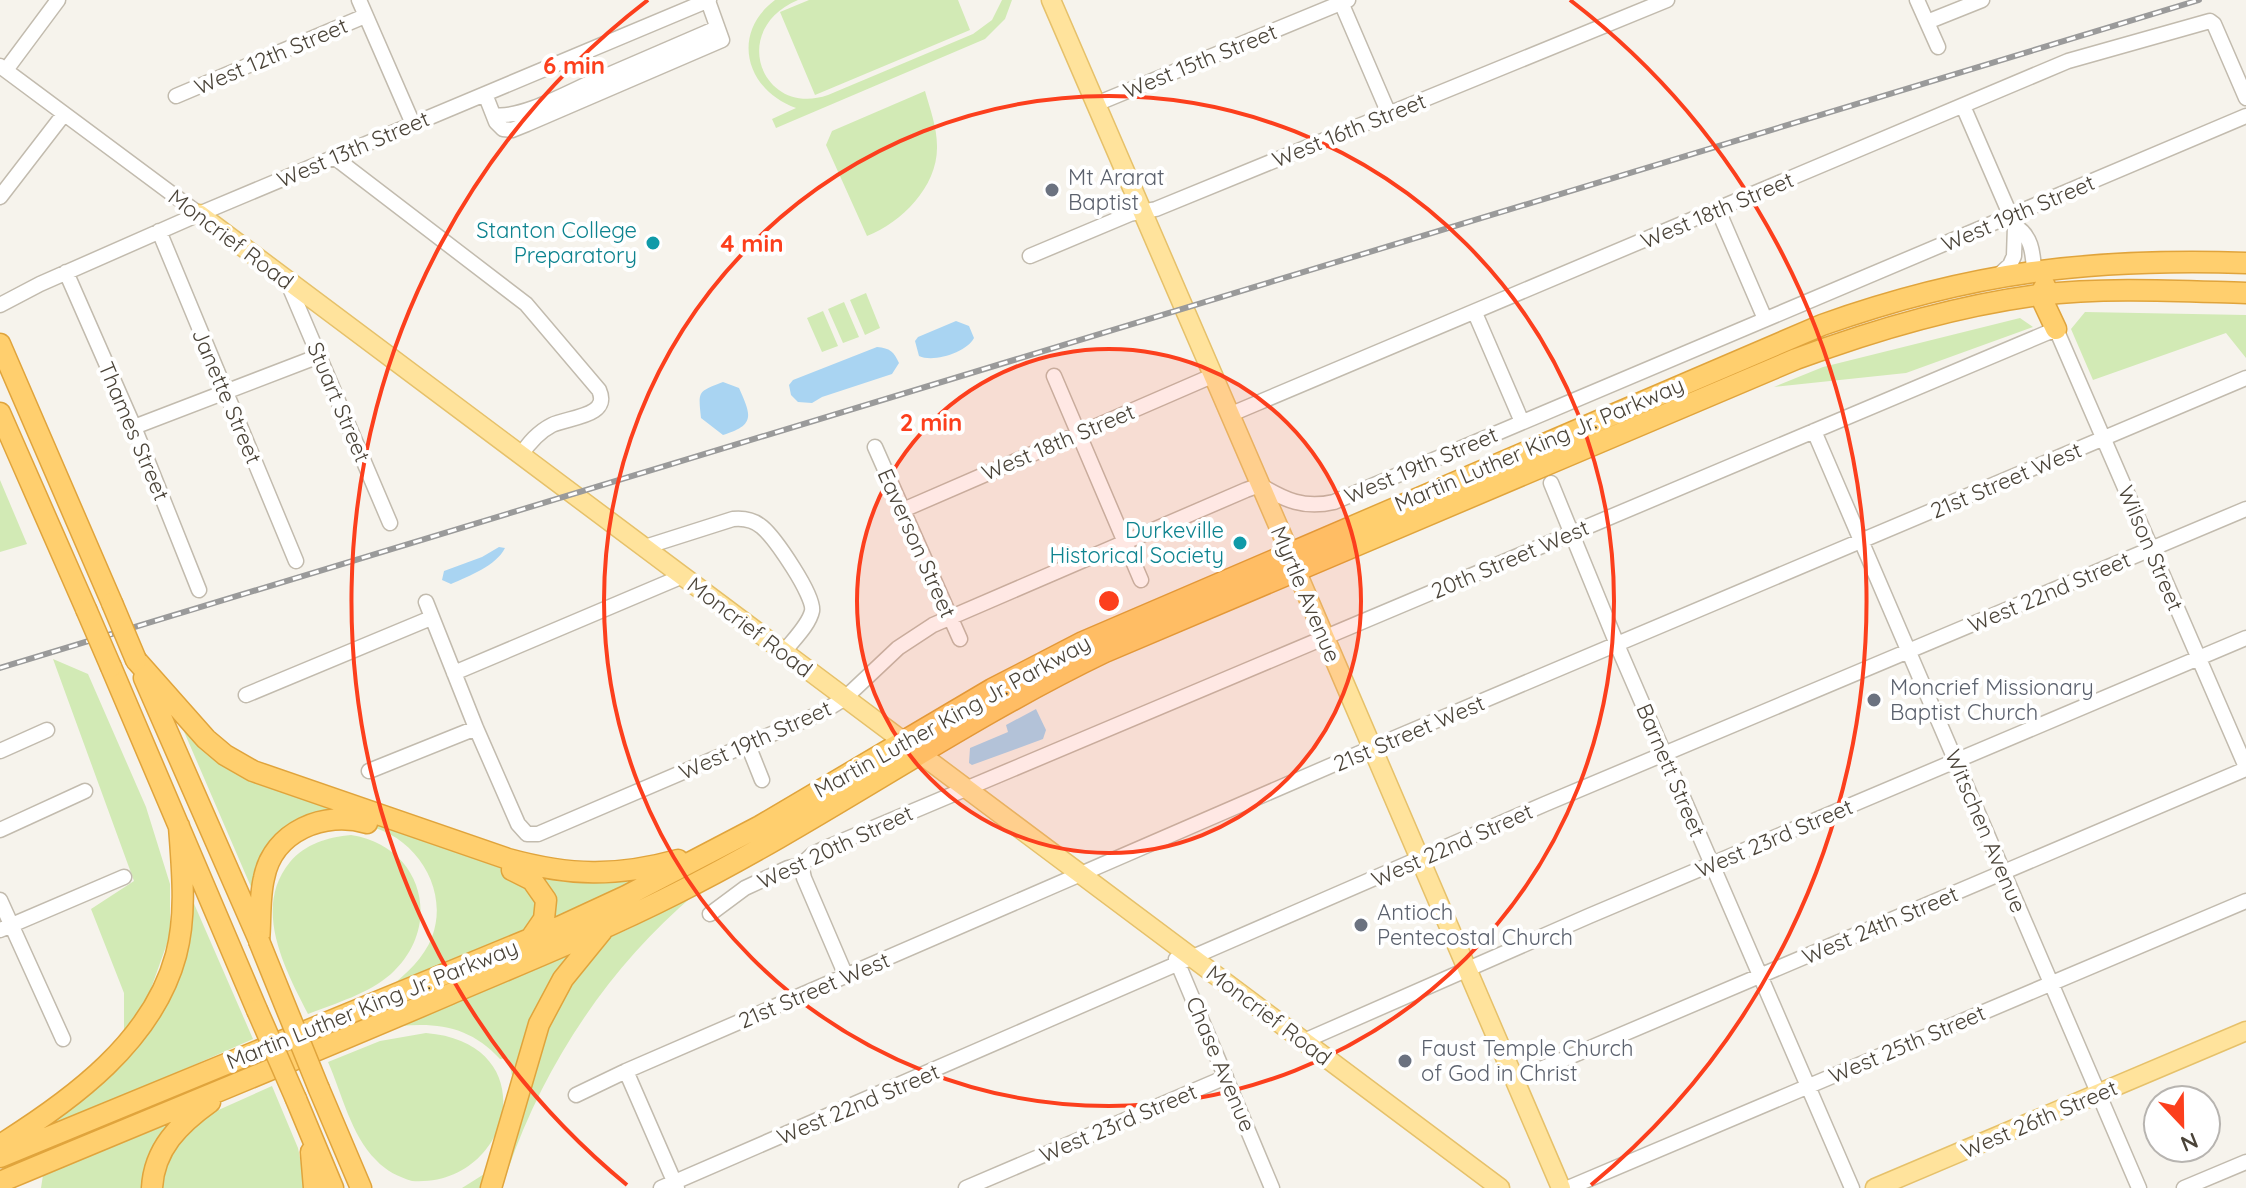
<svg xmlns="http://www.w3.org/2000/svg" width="2246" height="1188" font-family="Quicksand,sans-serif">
	<rect width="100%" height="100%" fill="#f6f3ec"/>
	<path fill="#d2eab5" d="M 775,0 L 798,0 C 727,30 763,118 828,95 L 973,34 L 992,20 L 1002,0 L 1012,0 L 1005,19 L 985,39 L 776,128 L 772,119 L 796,108 C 746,90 730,34 775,0 Z
		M 809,0 L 958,0 L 970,30 L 815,95 L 780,12 Z
		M 925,91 C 930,109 937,127 937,146 C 938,186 902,222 867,236 L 826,145 L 832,131 Z
		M 866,293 L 880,328 L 865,335 L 850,300 Z
		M 844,302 L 859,337 L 843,343 L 828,309 Z
		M 823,311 L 838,346 L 822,352 L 807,318 Z
		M 2085,312 L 2246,315 L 2246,358 L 2226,333 L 2093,380 L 2071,329 Z
		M 2020,318 L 2033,327 L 1906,373 L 1774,387 L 1823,367 Z
		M 0,480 L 27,544 L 0,552 Z
		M 53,659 L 88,674 L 146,807 L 170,884 L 170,935 L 148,997 L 124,1038 L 124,993 L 91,909 L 134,881 Z
		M 176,713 L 214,753 L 496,863 L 649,874 L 583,907 L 389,988 C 406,974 424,958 432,937 C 451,886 411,830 360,825 C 352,824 343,821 335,823 C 319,828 301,839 286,847 L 261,910 Z
		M 351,835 C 423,846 444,926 391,974 C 368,994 336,1003 308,1014 C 285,969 252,908 290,862 C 305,844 328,837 351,835 Z
		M 185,883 L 253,1039 L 35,1135 L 146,1030 Z
		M 695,894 C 605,970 537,1075 502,1188 L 462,1188 L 489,1171 L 517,1098 L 508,1058 L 500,1059 C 472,1028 440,1022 400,1026 L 631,928 Z
		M 426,1033 C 548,1043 512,1188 412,1181 C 399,1177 386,1171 376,1160 C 351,1135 342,1094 328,1062 L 380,1041 Z
		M 272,1086 L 298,1148 L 306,1188 L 159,1188 L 170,1150 L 205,1116 Z
		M 176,1121 L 149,1188 L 41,1188 L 43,1175 Z"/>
	<path fill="#a9d4f2" d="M 956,321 L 969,326 L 974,338 C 967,352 934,363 919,356 L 915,341 L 918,337 Z
		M 877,347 C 890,348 894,352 899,363 L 892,374 L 822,397 L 812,403 L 798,402 L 791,395 L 789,385 L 793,380 Z
		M 723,382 L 739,388 C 751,415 756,425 723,435 L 701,418 C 698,390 698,392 723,382 Z
		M 499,547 L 505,548 C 496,566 469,576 451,584 L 442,580 L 444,571 L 482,557 Z
		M 1036,709 L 1046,730 L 1043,739 L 972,765 L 969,763 L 970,748 L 1008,732 L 1006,725 Z"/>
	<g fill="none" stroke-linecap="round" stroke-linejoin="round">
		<defs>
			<path id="minor" d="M 359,0 L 413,124
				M 1340,0 L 1389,114
				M 1917,0 L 1938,47
				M 1927,22 L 1982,0
				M 0,66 L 199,214
				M 6,70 L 58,0
				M 485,94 L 496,122 L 503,129 L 512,130 L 527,124 L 722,40 L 708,1
				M 176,96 L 365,16
				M 1096,104 L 1348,0
				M 1963,106 L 2015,226 L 2014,256 L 2010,265 L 1999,275
				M 494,115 C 521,119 567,93 592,82 C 634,64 675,46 717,28
				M 334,157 L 526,304 L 599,390 C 611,417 568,417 552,425 C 538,432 529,443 520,456
				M 0,197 L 64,114
				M 1718,210 L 1765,319
				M 2015,226 C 2031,235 2033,252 2034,270
				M 159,231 L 296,561
				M 1030,256 L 1130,214 L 1156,209 L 1667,0
				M 66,272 L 134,427 L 199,590
				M 287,281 L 390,523
				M 0,305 L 40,284 L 199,214 L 709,0
				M 1475,313 L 1522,422
				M 1054,376 L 1141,580
				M 1229,415 L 2068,61 L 2210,21 L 2214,24 L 2246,98
				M 134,427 L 319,356
				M 1814,431 L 2139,1188
				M 875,447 L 960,639
				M 1551,483 L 1621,654 L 1852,1188
				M 903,510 L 1212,376
				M 645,547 L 733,519 C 743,518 754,520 762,527 C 775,538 815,596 812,611 C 809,625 793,640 784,652
				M 426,602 L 476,728 L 518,824 L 527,834 L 538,834 L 821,713 L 845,698 L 898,648 L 933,625 L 1246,490 L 1260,485 C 1285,500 1304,509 1334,502 L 2246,116
				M 454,673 L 683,576
				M 246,695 L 431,618
				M 748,745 L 762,780
				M 0,751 L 47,730
				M 369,771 L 476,728
				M 0,830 L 85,791
				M 801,865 L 804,878 L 846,976
				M 0,900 L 63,1039
				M 710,914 L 745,888 L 788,868 L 801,865 L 813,854 L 828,847 L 2056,329 L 2246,767
				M 0,930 L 124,877
				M 1176,959 L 1272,1188
				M 1304,1041 L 1589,916 L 2246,638
				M 626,1071 L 677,1188
				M 1515,1080 L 2246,769
				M 576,1095 L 626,1071 L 1383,743 L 2246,378
				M 661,1188 L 1545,804 L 2246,509
				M 966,1188 L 1226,1077
				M 1568,1188 L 2246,901
				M 2184,1188 L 2246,1162"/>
			<path id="major" d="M 1051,0 L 1289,551
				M 199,214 L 1500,1188
				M 1296,570 L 1561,1188
				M 1875,1188 L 2246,1031"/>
			<path id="highway" d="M 2045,286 L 2040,295 L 2056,329
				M 0,344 L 112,603
				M 0,413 L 86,609
				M 136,660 L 206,739 L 225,755 L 253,771 L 508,859 C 570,876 616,877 678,860
				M 111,667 L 257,1010
				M 144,678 L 258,938
				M 512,870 L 532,880 L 546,900 L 544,919 L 531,938
				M 259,941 C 261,921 259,898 264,878 C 273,831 325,810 367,823
				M 319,1089 L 361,1188
				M 296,1099 L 333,1188
				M 0,1145 C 72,1100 153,1041 176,955 C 187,914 182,868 179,826
				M 311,1152 L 314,1188
				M 0,1157 L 559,927 L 626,896 L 760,826 L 992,689 L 1083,642 L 1822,325 C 1971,272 2089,258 2246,263
				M 0,1182 C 150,1119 301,1058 450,994 C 525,962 602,931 675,894 C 823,820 957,723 1105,652 L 1796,359 C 1874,330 1955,306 2038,295 C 2107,287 2177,291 2246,293
				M 152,1188 C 154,1149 179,1124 210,1102
				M 491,1188 L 539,1024 L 563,979 L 602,931"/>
		</defs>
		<use href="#minor" stroke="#c2bbae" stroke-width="17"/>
		<use href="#major" stroke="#e6c16a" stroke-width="21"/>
		<use href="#highway" stroke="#e0a43c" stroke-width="23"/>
		<use href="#minor" stroke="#fff" stroke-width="14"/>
		<use href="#major" stroke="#ffe39c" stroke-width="18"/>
		<use href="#highway" stroke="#ffcf6e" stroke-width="20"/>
		<defs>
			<path id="rail" d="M 0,668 L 2199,0"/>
		</defs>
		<use href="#rail" stroke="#9a9a9a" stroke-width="6"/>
		<use href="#rail" stroke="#fff" stroke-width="3" stroke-dasharray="9" stroke-linecap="butt"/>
		<defs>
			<path id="highway-bridge" d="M 112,603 L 136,660
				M 86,609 L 111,667
				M 259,941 L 319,1089
				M 257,1010 L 296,1099"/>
		</defs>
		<use href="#highway-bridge" stroke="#e0a43c" stroke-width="23" stroke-linecap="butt"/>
		<use href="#highway-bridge" stroke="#ffcf6e" stroke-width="20"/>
	</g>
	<circle cx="1109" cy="601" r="252" fill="#fc3f1d" fill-opacity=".12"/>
	<g fill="none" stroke="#fc3f1d" stroke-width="4">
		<circle cx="1109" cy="601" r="252"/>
		<circle cx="1109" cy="601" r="505"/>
		<path d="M627 1185A757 757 0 0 1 648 0M1570 0A757 757 0 0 1 1591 1185"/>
	</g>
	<g fill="#6b7280" stroke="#fff" stroke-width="3">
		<circle cx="1052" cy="190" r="8"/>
		<circle cx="1874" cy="700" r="8"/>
		<circle cx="1361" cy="925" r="8"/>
		<circle cx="1405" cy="1061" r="8"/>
	</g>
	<g fill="#0f9aa8" stroke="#fff" stroke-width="3">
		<circle cx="653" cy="243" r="8"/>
		<circle cx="1240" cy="543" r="8"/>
	</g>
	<g text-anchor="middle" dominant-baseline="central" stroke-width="8" stroke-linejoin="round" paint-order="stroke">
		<g font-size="22" fill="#4b4439" stroke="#fff">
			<text transform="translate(271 56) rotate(-23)">West 12th Street</text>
			<text transform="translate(1200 61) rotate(-22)">West 15th Street</text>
			<text transform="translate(1349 130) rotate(-22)">West 16th Street</text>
			<text transform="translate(353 149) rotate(-23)">West 13th Street</text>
			<text transform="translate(1717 210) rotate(-23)">West 18th Street</text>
			<text transform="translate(2018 213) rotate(-23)">West 19th Street</text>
			<text transform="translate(231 239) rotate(37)">Moncrief Road</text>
			<text transform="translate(227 396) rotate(67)">Janette Street</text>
			<text transform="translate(339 402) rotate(67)">Stuart Street</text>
			<text transform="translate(134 431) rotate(67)">Thames Street</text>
			<text transform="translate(1058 442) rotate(-23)">West 18th Street</text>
			<text transform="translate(1539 444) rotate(-23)">Martin Luther King Jr. Parkway</text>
			<text transform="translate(1421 465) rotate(-23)">West 19th Street</text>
			<text transform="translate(2006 480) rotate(-23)">21st Street West</text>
			<text transform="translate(917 543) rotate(66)">Eaverson Street</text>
			<text transform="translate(2151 548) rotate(67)">Wilson Street</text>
			<text transform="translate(1510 559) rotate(-23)">20th Street West</text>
			<text transform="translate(2049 592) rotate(-23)">West 22nd Street</text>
			<text transform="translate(1306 594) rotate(67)">Myrtle Avenue</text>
			<text transform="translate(750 627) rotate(37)">Moncrief Road</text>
			<text transform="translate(952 716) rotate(-29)">Martin Luther King Jr. Parkway</text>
			<text transform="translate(1409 733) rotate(-23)">21st Street West</text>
			<text transform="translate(755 740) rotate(-24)">West 19th Street</text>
			<text transform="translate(1671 770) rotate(67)">Barnett Street</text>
			<text transform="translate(1986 831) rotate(67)">Witschen Avenue</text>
			<text transform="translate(1774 838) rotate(-23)">West 23rd Street</text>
			<text transform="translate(1452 845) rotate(-24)">West 22nd Street</text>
			<text transform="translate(835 847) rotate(-25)">West 20th Street</text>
			<text transform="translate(1880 925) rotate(-23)">West 24th Street</text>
			<text transform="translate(814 990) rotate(-23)">21st Street West</text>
			<text transform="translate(372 1004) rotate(-22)">Martin Luther King Jr. Parkway</text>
			<text transform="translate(1269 1015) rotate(37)">Moncrief Road</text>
			<text transform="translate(1907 1044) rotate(-23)">West 25th Street</text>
			<text transform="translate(1221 1064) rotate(67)">Chase Avenue</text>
			<text transform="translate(858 1104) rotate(-23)">West 22nd Street</text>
			<text transform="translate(2039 1119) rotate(-23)">West 26th Street</text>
			<text transform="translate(1118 1123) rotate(-23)">West 23rd Street</text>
		</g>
		<g font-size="22" fill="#5b616d" stroke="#fff" text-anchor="start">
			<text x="1068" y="177">Mt Ararat<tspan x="1068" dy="25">Baptist</tspan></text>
			<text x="1890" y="687">Moncrief Missionary<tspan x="1890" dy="25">Baptist Church</tspan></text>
			<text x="1377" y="912">Antioch<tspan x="1377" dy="25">Pentecostal Church</tspan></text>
			<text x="1421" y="1048">Faust Temple Church<tspan x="1421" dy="25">of God in Christ</tspan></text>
		</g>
		<g font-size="22" fill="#0d838f" stroke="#fff" text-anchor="end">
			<text x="637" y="230">Stanton College<tspan x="637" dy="25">Preparatory</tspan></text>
			<text x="1224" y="530">Durkeville<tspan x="1224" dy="25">Historical Society</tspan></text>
		</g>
	</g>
	<circle cx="1109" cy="601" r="12" fill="#fc3f1d" stroke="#fff" stroke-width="4"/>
	<g font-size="24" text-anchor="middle" font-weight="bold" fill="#fc3f1d" stroke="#fff" stroke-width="8" stroke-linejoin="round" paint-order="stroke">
		<text x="574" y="74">6 min</text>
		<text x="752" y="252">4 min</text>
		<text x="931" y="431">2 min</text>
	</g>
	<g transform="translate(2182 1124) rotate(158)"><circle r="38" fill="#ffffff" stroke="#b7b4b0" stroke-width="2"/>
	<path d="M0-6L14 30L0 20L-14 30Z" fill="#fc3f1d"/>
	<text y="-12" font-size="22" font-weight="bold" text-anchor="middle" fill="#4b4439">N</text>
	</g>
</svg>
